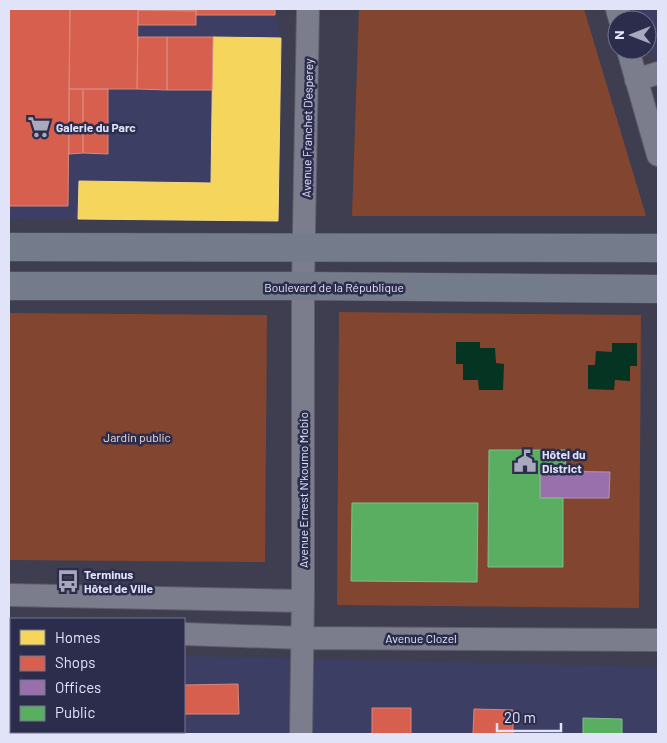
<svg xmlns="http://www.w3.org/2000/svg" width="667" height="743" font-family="Barlow,sans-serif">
	<rect width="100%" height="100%" fill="#3e3e50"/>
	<path fill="#3d3e63" d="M 9,9 L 275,9 L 275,15 L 281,38 L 278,221 L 9,219 Z
		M 637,9 L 658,9 L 658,69 L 647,35 L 647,20 L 641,20 Z
		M 9,651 L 11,652 L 11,732 L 184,732 L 184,656 L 658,667 L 658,734 L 9,734 Z"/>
	<path fill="#82452f" d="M 359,9 L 584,9 L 646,216 L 352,216 Z
		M 339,312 L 641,315 L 639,608 L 337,605 Z
		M 9,313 L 267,315 L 265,562 L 9,560 Z"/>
	<path fill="#063423" d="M 456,342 L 480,342 L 480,348 L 495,348 L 496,363 L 504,364 L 503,390 L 479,390 L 478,380 L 463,380 L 463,364 L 456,364 Z
		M 612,343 L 637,343 L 637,366 L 630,366 L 630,381 L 615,380 L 614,390 L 588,389 L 588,365 L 595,365 L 596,351 L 612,352 Z"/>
	<path fill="#f6d55c" stroke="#f0d98b" d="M 213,37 L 281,38 L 278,221 L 78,219 L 79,181 L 211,183 Z"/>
	<path fill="#d6604d" stroke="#d98780" d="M 9,9 L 70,9 L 68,206 L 9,206 Z
		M 70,9 L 138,9 L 137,89 L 69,89 Z
		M 138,9 L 197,9 L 196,11 L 138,10 Z
		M 197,9 L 275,9 L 275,15 L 196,15 Z
		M 138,10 L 196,11 L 196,25 L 138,25 Z
		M 138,37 L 167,37 L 167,90 L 137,89 Z
		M 167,37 L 213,37 L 212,90 L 167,90 Z
		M 69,89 L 83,89 L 83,153 L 69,154 Z
		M 83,89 L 108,89 L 108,154 L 83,153 Z
		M 9,684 L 11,684 L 11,732 L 13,732 L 13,734 L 9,734 Z
		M 238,684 L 239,714 L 184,714 L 184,685 Z
		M 372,708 L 411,708 L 411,734 L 372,734 Z
		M 474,709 L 513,710 L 513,734 L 473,734 Z
		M 89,732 L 125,732 L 125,734 L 89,734 Z"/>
	<path fill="#9970ab" stroke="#af92c2" d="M 540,471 L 610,472 L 609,498 L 540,498 Z"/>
	<path fill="#5aae61" stroke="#82be8e" d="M 489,450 L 566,450 L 565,471 L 540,471 L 540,498 L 563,498 L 563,567 L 488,567 Z
		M 352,503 L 478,503 L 477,582 L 351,581 Z
		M 583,718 L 622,719 L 622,734 L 583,734 Z"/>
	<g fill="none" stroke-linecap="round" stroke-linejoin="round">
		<defs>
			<path id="minor" d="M 617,9 L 620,20
				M 628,50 L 658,155
				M 636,80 L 658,73
				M 9,595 L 303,601
				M 9,630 L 11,630
				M 184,634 L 303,638 L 658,640
				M 301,734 L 303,595 L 303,286 L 308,9"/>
			<path id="major" d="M 9,247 L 658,248
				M 9,286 L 303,286 L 658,289"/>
		</defs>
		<use href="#minor" stroke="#5c5c6c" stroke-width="24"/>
		<use href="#major" stroke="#5c5c6c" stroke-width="29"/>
		<use href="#minor" stroke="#7c7d8c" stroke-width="22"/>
		<use href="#major" stroke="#747b8a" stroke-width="28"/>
	</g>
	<defs>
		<symbol id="supermarket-bare" viewBox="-9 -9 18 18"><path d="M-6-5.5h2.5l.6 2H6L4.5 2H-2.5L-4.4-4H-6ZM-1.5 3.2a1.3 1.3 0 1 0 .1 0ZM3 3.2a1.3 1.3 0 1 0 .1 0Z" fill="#a8a9bd" stroke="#2c2d4d" stroke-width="2.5" paint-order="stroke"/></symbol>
		<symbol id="civic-bare" viewBox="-9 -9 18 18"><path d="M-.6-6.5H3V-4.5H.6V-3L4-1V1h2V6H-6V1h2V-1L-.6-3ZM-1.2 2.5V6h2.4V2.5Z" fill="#a8a9bd" stroke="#2c2d4d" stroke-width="2.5" paint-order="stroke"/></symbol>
		<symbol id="bus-bare" viewBox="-9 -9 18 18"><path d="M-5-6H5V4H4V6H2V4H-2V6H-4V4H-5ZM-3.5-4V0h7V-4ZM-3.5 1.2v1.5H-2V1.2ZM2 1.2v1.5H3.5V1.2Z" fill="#a8a9bd" stroke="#2c2d4d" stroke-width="2.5" paint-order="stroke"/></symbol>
	</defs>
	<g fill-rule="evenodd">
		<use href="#supermarket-bare" x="23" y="111" width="32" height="32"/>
		<use href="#civic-bare" x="509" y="445" width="32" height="32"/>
		<use href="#bus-bare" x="52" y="565" width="32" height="32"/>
	</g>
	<g text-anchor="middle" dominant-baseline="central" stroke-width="5" stroke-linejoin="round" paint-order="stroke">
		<g font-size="12" font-weight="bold" fill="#e1e3f8" stroke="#2c2d4d" text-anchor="start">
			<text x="56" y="127">Galerie du Parc</text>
			<text x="542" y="454">Hôtel du<tspan x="542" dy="14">District</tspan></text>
			<text x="84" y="574">Terminus<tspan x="84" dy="14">Hôtel de Ville</tspan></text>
		</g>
		<g font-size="12" fill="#e1e3f8" stroke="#2c2d4d">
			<text transform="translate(307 128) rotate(-89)">Avenue Franchet D'esperey</text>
			<text x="334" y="287">Boulevard de la République</text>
			<text transform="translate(303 490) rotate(-90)">Avenue Ernest N'koumo Mobio</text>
			<text x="421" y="638">Avenue Clozel</text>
		</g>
		<g font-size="12" fill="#f0d9d1" stroke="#2c2d4d">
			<text x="137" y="437">Jardin public</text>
		</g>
	</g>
	<rect width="667" height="743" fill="none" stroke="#e1e3f8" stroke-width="20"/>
	<rect x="10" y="618" width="175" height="115" fill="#2c2d4d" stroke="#747691"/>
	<rect x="20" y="630" width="25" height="15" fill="#f6d55c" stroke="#747691"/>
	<text x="55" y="643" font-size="15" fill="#e1e3f8">Homes</text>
	<rect x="20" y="656" width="25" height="15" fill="#d6604d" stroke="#747691"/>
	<text x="55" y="668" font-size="15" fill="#e1e3f8">Shops</text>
	<rect x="20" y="680" width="25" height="15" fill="#9970ab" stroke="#747691"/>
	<text x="55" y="693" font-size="15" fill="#e1e3f8">Offices</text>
	<rect x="20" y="706" width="25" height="15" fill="#5aae61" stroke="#747691"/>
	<text x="55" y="718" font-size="15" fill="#e1e3f8">Public</text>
	<g transform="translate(632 35) rotate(270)"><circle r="24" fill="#2c2d4d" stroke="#747691"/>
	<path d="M0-4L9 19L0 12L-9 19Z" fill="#a8a9bd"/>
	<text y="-8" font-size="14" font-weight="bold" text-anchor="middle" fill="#e1e3f8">N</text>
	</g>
	<path d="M497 723v8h64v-8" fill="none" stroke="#e1e3f8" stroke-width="2.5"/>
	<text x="504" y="723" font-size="15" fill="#e1e3f8" stroke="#2c2d4d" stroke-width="4" paint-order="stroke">20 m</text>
</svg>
